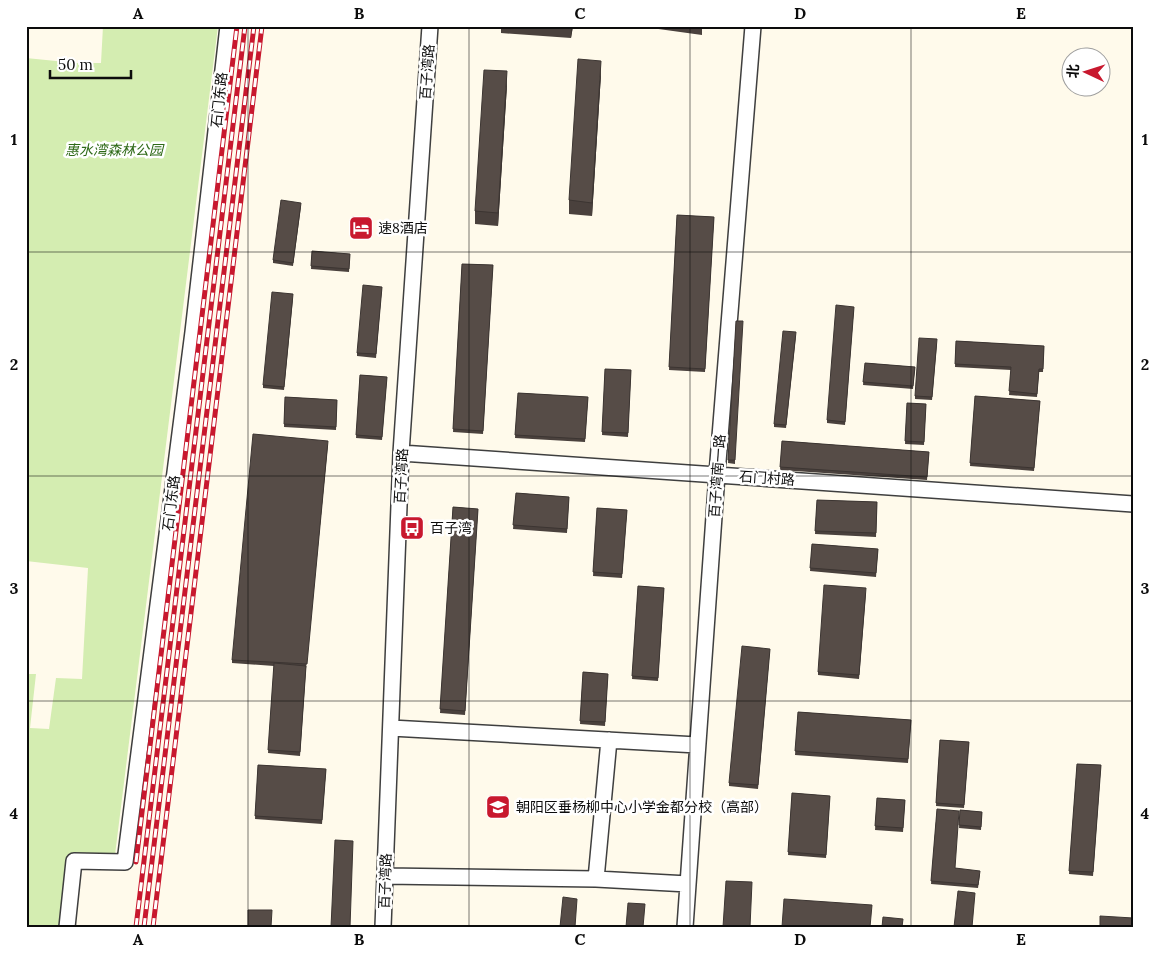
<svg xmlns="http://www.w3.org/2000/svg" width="1159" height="953" font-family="Lora,'Noto Sans SC',serif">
	<rect width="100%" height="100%" fill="#fffaeb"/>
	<path fill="#d4edb1" d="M 103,26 L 218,26 L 115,855 L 70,855 L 59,927 L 26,927 L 26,674 L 36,674 L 30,728 L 49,729 L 56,678 L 82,679 L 88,568 L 26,561 L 26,58 L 76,63 L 101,63 Z"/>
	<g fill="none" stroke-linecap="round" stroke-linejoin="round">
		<defs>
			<path id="minor" d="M 401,453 L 1133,504
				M 391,728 L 697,745
				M 385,876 L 596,879 L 688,884
				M 596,879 L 609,740
				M 67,927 L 74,861 L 125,862 L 193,332 L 228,26
				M 383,927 L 401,453 L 430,26
				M 685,927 L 717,474 L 753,26"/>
		</defs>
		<use href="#minor" stroke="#3f3f3f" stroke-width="18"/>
		<use href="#minor" stroke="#fff" stroke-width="15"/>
		<defs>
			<path id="rail" d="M 136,862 L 237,26
				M 136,927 L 245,26
				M 144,927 L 254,26
				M 153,927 L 262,26"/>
		</defs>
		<use href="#rail" stroke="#c8182e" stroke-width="5"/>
		<use href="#rail" stroke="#fff" stroke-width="3" stroke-dasharray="9" stroke-linecap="butt"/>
	</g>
	<path fill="#4a413d" d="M 501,26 L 573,26 L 571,38 L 501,33 Z
		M 644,26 L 702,26 L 702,35 L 644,27 Z
		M 601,74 L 592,216 L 569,214 L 569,200 Z
		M 507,85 L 498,226 L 475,224 L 475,211 Z
		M 301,206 L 293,266 L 273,263 L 273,260 Z
		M 677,215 L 714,217 L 705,372 L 669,370 Z
		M 312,251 L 350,254 L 349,272 L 311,269 Z
		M 462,264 L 493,265 L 483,434 L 453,432 Z
		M 382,287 L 376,358 L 357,356 L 357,353 Z
		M 293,298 L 284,390 L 263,388 L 263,385 Z
		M 854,307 L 845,425 L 827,423 L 827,420 Z
		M 736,321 L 735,464 L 728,463 Z
		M 796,335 L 786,428 L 774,427 L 774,424 Z
		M 956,341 L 1044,346 L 1043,372 L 1039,372 L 1037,397 L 1009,395 L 1011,370 L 955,367 Z
		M 937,343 L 932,400 L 915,399 L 915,396 Z
		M 865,363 L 915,367 L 913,389 L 863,385 Z
		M 605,369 L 631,370 L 628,437 L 602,435 Z
		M 360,375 L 387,377 L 382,440 L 356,438 Z
		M 518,393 L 588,397 L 585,442 L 515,438 Z
		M 975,396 L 1040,401 L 1034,471 L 970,466 Z
		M 285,397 L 337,400 L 336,430 L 284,427 Z
		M 907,403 L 926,404 L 924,445 L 905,444 Z
		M 782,441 L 929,452 L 927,480 L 780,470 Z
		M 328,444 L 306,669 L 300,756 L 268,753 L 274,666 L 232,663 L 232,660 Z
		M 516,493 L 569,497 L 567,533 L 513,529 Z
		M 817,500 L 877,502 L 876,537 L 815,534 Z
		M 453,507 L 478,509 L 465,715 L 440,713 Z
		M 597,508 L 627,510 L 622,578 L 593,576 Z
		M 812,544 L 878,549 L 876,577 L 810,571 Z
		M 638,586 L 664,588 L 658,681 L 632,679 Z
		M 866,592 L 859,679 L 818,675 L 818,672 Z
		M 770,649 L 758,789 L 729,786 L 729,783 Z
		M 583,672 L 608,674 L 605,726 L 580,724 Z
		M 798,712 L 911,720 L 908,763 L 795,755 Z
		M 940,740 L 969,742 L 964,808 L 936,806 Z
		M 1077,764 L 1101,765 L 1093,876 L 1069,874 Z
		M 258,765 L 326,769 L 322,824 L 255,819 Z
		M 792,793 L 830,796 L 826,858 L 788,855 Z
		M 877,798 L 905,800 L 903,832 L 875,830 Z
		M 937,809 L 955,868 L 980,874 L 978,888 L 931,884 Z
		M 960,810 L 982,812 L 981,830 L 959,828 Z"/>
	<path fill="#3c3532" d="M 571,26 L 573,26 L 571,38 Z
		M 601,61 L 601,74 L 592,216 L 592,203 Z
		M 507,71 L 507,85 L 498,226 L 498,213 Z"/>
	<path fill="#564c47" stroke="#3c3532" d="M 578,59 L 601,61 L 592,203 L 569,200 Z
		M 484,70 L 507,71 L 498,213 L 475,211 Z
		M 281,200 L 301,203 L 293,263 L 273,260 Z
		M 677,215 L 714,217 L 705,369 L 669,367 Z
		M 312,251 L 350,254 L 349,269 L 311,266 Z
		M 462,264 L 493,265 L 483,431 L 453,429 Z
		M 363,285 L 382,287 L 376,354 L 357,353 Z
		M 272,292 L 293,294 L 284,387 L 263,385 Z
		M 836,305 L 854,307 L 845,422 L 827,420 Z
		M 736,321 L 743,321 L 735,460 L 728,460 Z
		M 783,331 L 796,332 L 786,425 L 774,424 Z
		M 919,338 L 937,339 L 932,397 L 915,396 Z
		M 956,341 L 1044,346 L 1043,369 L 1039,369 L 1037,394 L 1009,391 L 1011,367 L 955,364 Z
		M 865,363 L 915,367 L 913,386 L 863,382 Z
		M 605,369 L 631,370 L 628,433 L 602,432 Z
		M 360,375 L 387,377 L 382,437 L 356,435 Z
		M 518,393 L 588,397 L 585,439 L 515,435 Z
		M 975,396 L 1040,401 L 1034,468 L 970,463 Z
		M 285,397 L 337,400 L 336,427 L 284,424 Z
		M 907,403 L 926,404 L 924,442 L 905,441 Z
		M 253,434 L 328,441 L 307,664 L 232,660 Z
		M 782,441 L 929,452 L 927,477 L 780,467 Z
		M 516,493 L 569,497 L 567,529 L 513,525 Z
		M 817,500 L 877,502 L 876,533 L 815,531 Z
		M 453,507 L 478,509 L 465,711 L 440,709 Z
		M 597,508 L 627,510 L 622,574 L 593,572 Z
		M 812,544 L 878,549 L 876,573 L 810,568 Z
		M 824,585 L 866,588 L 859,675 L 818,672 Z
		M 638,586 L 664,588 L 658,678 L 632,676 Z
		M 742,646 L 770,649 L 758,785 L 729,783 Z
		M 274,663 L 306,666 L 300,752 L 268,750 Z
		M 583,672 L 608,674 L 605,722 L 580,721 Z
		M 798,712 L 911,720 L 908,759 L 795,751 Z
		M 940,740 L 969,742 L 964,805 L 936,803 Z
		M 1077,764 L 1101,765 L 1093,872 L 1069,871 Z
		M 258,765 L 326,769 L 322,820 L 255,816 Z
		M 792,793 L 830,796 L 826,855 L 788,852 Z
		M 877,798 L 905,800 L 903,828 L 875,826 Z
		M 937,809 L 959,811 L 955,868 L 980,871 L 978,885 L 931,881 Z
		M 960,810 L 982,812 L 981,827 L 959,825 Z
		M 335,840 L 353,841 L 350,927 L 331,927 Z
		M 726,881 L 752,882 L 750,927 L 723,927 Z
		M 958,891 L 975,893 L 972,927 L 954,927 Z
		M 563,897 L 577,899 L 575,927 L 560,927 Z
		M 784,899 L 872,905 L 870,927 L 782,927 Z
		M 628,903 L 645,904 L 643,927 L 626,927 Z
		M 248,910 L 272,910 L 271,927 L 248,927 Z
		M 1100,916 L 1133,918 L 1133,927 L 1100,927 Z
		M 883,917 L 903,919 L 902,927 L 882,927 Z"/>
	<path fill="none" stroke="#0c0c0c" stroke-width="1" stroke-opacity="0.55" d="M 248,26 L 248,927M 469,26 L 469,927M 690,26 L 690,927M 911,26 L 911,927M 26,252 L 1133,252M 26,476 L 1133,476M 26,701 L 1133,701"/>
	<defs>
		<symbol id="hotel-square" viewBox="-11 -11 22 22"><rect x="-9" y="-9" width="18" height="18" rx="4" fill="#c8182e" stroke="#fff"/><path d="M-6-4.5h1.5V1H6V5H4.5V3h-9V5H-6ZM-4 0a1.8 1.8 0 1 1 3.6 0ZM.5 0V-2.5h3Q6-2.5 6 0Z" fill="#fff"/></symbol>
		<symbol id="bus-square" viewBox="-11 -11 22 22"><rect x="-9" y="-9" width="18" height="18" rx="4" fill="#c8182e" stroke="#fff"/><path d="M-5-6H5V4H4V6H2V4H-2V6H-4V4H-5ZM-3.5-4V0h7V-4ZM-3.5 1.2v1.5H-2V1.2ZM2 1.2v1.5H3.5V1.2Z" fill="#fff"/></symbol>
		<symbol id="school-square" viewBox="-11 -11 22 22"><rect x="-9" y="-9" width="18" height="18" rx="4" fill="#c8182e" stroke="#fff"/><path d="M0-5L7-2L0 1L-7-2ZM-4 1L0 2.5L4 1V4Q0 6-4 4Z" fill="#fff"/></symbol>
	</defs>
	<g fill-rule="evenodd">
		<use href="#hotel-square" x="347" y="214" width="28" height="28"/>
		<use href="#bus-square" x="398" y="514" width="28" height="28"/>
		<use href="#school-square" x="484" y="793" width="28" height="28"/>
	</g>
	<g text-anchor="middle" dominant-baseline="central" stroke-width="5" stroke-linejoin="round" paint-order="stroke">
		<g font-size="14" fill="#0c0c0c" stroke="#fff">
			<text transform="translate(427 72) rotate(-86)">百子湾路</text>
			<text transform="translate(219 100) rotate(-84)">石门东路</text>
			<text transform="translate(401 476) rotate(-87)">百子湾路</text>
			<text transform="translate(717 476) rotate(-86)">百子湾南一路</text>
			<text transform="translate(767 478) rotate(4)">石门村路</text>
			<text transform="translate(171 503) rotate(-83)">石门东路</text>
			<text transform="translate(385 881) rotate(-88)">百子湾路</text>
		</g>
		<g font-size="14" font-style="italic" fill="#2e6917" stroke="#fff">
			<text x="114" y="150">惠水湾森林公园</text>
		</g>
		<g font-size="14" fill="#0c0c0c" stroke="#fff" text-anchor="start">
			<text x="378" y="228">速8酒店</text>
			<text x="430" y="528">百子湾</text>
			<text x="516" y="807">朝阳区垂杨柳中心小学金都分校（高部）</text>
		</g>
	</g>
	<rect width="1159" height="953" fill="none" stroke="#ffffff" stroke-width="55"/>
	<g transform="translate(1086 72) rotate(274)"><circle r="24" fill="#ffffff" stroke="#9e9e9e"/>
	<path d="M0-4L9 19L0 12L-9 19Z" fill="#c8182e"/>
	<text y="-8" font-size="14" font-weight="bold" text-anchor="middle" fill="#0c0c0c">北</text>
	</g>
	<path d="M50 70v8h81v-8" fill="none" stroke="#0c0c0c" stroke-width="2.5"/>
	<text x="58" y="70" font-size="15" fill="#0c0c0c" stroke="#ffffff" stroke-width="4" paint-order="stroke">50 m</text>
	<rect x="28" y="28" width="1104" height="898" fill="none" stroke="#0c0c0c" stroke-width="2"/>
	<g font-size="16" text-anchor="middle" font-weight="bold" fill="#0c0c0c">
		<text x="138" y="19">A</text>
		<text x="359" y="19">B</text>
		<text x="580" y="19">C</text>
		<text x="800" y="19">D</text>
		<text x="1021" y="19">E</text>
		<text x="14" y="145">1</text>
		<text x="1145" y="145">1</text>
		<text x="14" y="370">2</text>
		<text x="1145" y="370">2</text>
		<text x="14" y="594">3</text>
		<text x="1145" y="594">3</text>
		<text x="14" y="819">4</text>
		<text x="1145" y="819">4</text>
		<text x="138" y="945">A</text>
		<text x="359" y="945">B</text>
		<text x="580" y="945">C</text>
		<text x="800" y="945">D</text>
		<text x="1021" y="945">E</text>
	</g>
</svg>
